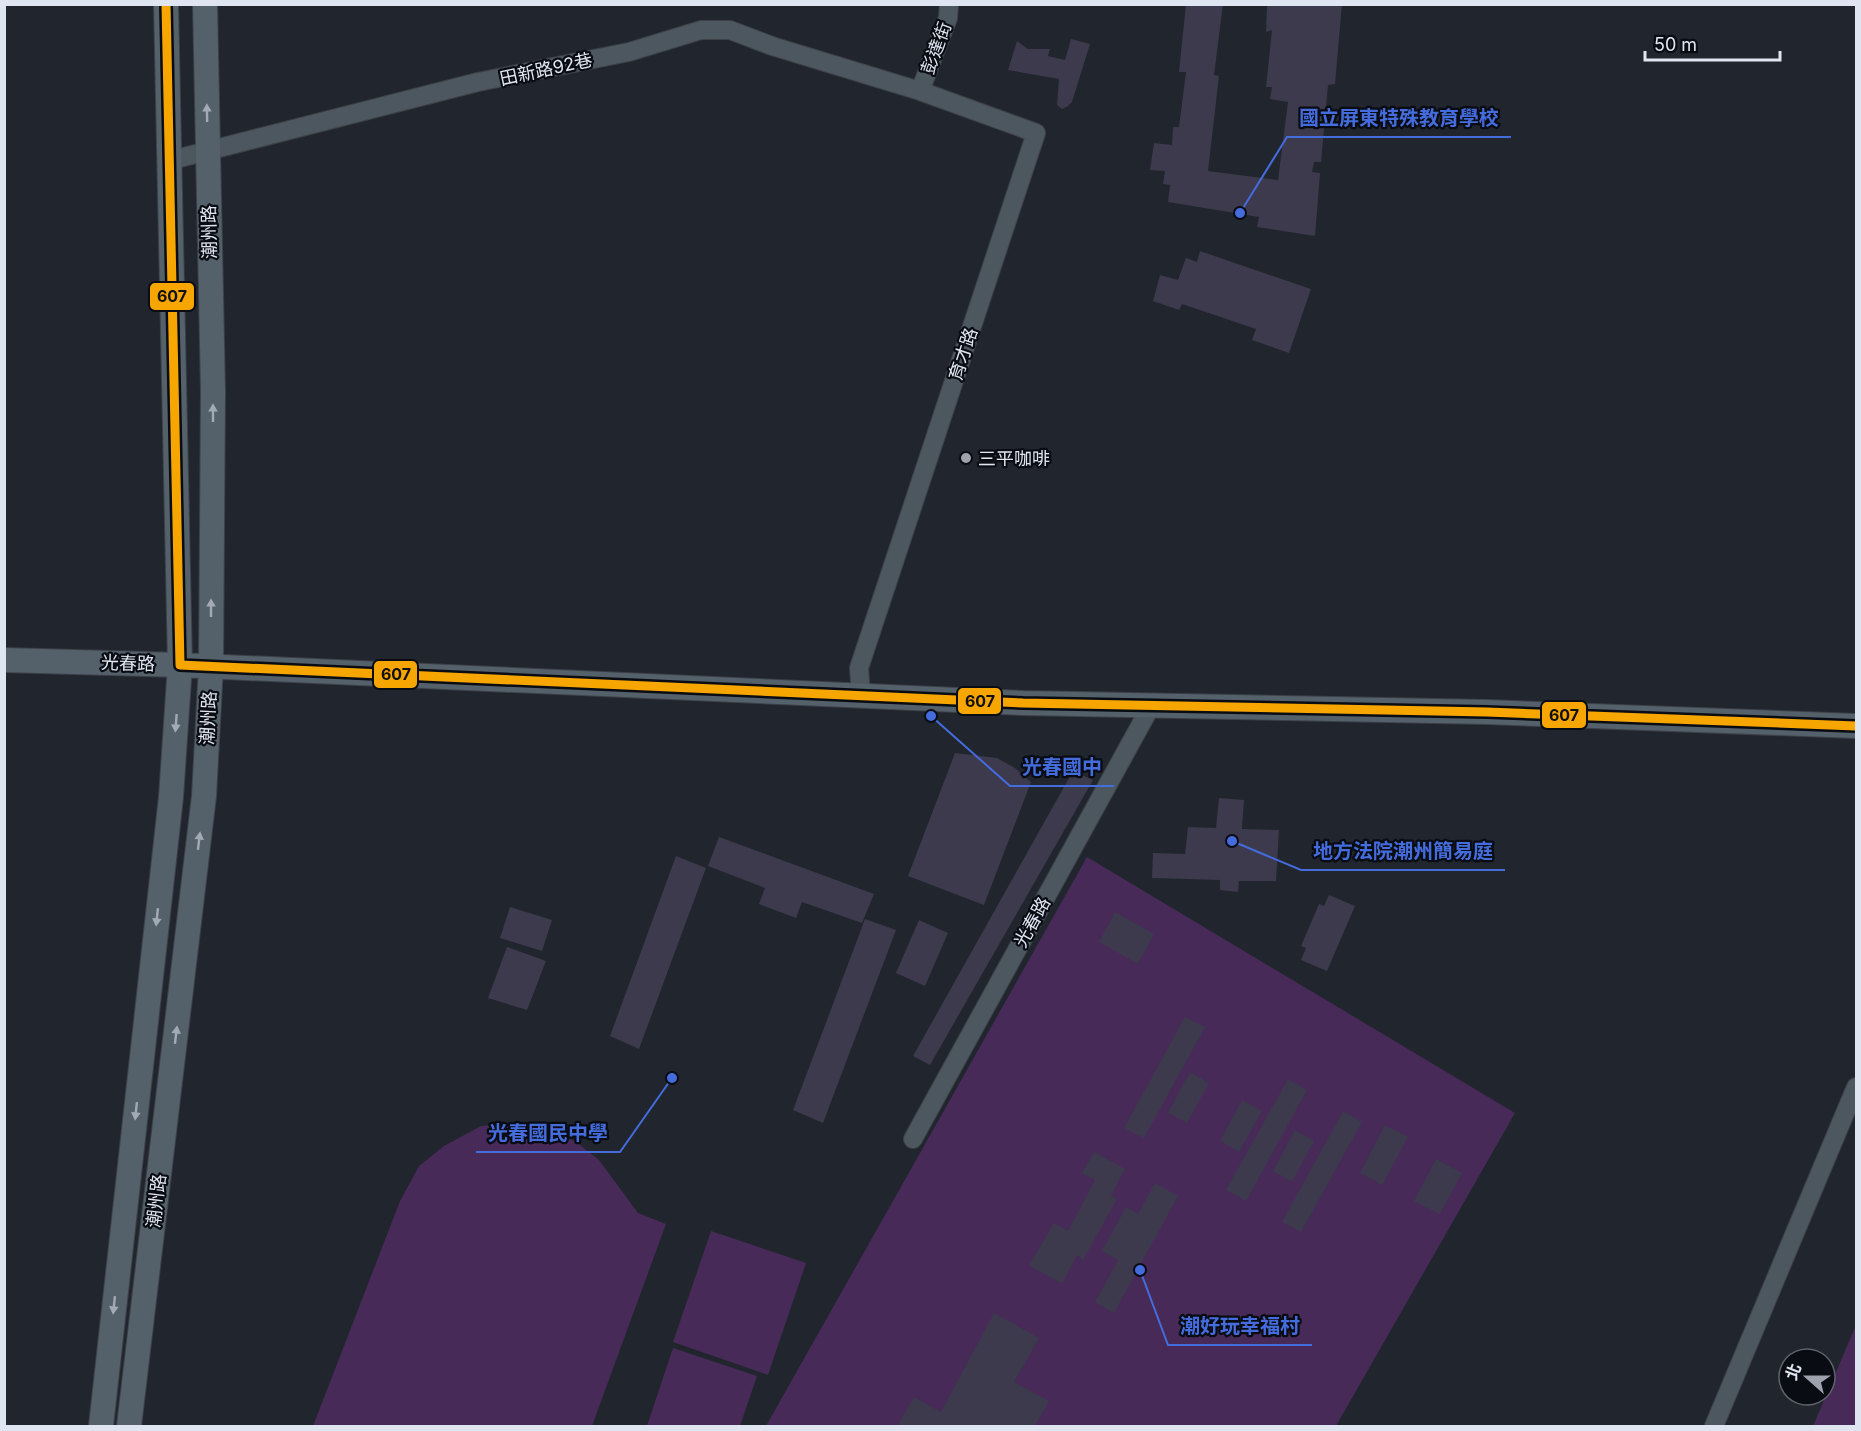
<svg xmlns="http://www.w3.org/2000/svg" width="1861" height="1431" font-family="Inter,'Noto Sans TC',sans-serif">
	<rect width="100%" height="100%" fill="#21252e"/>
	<path fill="#472a58" d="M 1087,857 L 1515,1113 L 1336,1426 L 766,1426 Z
		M 518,1123 L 552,1130 L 576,1142 L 599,1160 L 638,1213 L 666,1224 L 592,1426 L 313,1426 L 400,1201 L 419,1166 L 444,1146 L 481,1126 Z
		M 711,1231 L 806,1263 L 768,1375 L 673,1342 Z
		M 1856,1325 L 1856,1426 L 1813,1426 Z
		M 673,1348 L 757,1376 L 740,1426 L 647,1426 Z"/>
	<path fill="#3c3a4c" d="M 1186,4 L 1223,4 L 1214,75 L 1219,76 L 1208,171 L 1278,180 L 1288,102 L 1270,99 L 1272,87 L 1266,87 L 1272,30 L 1266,32 L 1267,5 L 1342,4 L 1335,84 L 1328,85 L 1321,162 L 1314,162 L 1312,172 L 1320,173 L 1315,236 L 1257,227 L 1259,217 L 1168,202 L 1170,185 L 1163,184 L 1165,171 L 1150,170 L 1154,143 L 1172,145 L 1173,127 L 1179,127 L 1186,72 L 1179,72 Z
		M 1071,39 L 1090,44 L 1072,102 L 1068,106 L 1062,109 L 1057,105 L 1059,79 L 1008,70 L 1017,41 L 1028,49 L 1050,49 L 1048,56 L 1065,60 Z
		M 1200,251 L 1311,289 L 1289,353 L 1252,340 L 1256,329 L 1182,304 L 1179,310 L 1153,301 L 1160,275 L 1178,280 L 1186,258 L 1197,262 Z
		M 955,753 L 997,758 L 1015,768 L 1031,782 L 984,905 L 908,876 Z
		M 1073,771 L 1093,780 L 930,1065 L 913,1056 Z
		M 1219,798 L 1244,800 L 1242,829 L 1279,830 L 1276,881 L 1239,881 L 1238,892 L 1220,890 L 1220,880 L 1152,878 L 1153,853 L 1185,854 L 1188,827 L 1216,828 Z
		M 719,837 L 874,894 L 862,923 L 802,902 L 796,918 L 759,904 L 765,888 L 708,866 Z
		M 676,856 L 706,868 L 639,1049 L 610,1036 Z
		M 1329,895 L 1355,906 L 1327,971 L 1301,960 L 1306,948 L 1301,946 L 1319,904 L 1324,906 Z
		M 510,907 L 552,920 L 542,951 L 500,938 Z
		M 1115,912 L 1154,934 L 1138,964 L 1099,942 Z
		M 865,919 L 896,930 L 823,1123 L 793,1110 Z
		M 919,920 L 948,933 L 925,986 L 896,973 Z
		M 507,947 L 546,961 L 527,1010 L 488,998 Z
		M 1185,1017 L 1205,1027 L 1144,1138 L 1124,1128 Z
		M 1190,1072 L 1209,1083 L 1187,1123 L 1168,1113 Z
		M 1288,1079 L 1307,1090 L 1246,1201 L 1226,1190 Z
		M 1242,1100 L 1262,1111 L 1239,1152 L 1220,1141 Z
		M 1343,1111 L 1362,1122 L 1301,1232 L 1282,1222 Z
		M 1385,1125 L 1408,1137 L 1382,1185 L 1360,1173 Z
		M 1295,1130 L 1314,1141 L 1292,1182 L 1273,1171 Z
		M 1094,1152 L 1125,1169 L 1111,1196 L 1117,1199 L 1083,1260 L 1077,1255 L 1062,1284 L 1029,1265 L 1054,1223 L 1068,1231 L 1095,1180 L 1082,1173 Z
		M 1436,1159 L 1462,1173 L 1440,1214 L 1414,1201 Z
		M 1155,1183 L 1178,1196 L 1114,1313 L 1095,1302 L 1118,1260 L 1102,1251 L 1126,1207 L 1138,1214 Z
		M 994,1313 L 1039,1338 L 1014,1382 L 1049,1401 L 1035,1426 L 897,1426 L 914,1397 L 941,1412 Z"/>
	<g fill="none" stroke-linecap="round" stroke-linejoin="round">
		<defs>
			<path id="minor" d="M 920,91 L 948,18 L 949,4
				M 168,161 L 478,82 L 629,52 L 701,30 L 730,30 L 772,46 L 920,91 L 1036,133 L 859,668 L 861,694
				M 913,1139 L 1151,706
				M 1714,1426 L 1856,1087"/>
			<path id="major" d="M 4,660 L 180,665 L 1023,703 L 1487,712 L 1856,726
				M 101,1426 L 171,797 L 180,665 L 166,4
				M 129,1426 L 204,796 L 211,666 L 213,391 L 205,4"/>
		</defs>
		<use href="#minor" stroke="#3d4148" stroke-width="20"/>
		<use href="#major" stroke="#3d4148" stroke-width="26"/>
		<use href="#minor" stroke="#4d575f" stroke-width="18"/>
		<use href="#major" stroke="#54616b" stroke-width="24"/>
		<defs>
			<path id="bus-1" d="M 166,4 L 180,665 L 1023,703 L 1487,712 L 1856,726"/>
		</defs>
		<use href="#bus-1" stroke="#090c13" stroke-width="14"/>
		<use href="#bus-1" stroke="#f7a600" stroke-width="9"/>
	</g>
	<defs><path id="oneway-solid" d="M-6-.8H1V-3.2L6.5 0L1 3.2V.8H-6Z" transform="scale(1.5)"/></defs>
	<g fill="#a1aab5">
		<use href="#oneway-solid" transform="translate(207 113) rotate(-91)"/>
		<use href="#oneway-solid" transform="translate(213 413) rotate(-90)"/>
		<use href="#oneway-solid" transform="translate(211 608) rotate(-90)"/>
		<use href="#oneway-solid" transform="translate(176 723) rotate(94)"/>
		<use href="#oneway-solid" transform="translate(199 841) rotate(-83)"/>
		<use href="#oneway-solid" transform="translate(157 917) rotate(96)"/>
		<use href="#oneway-solid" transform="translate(176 1035) rotate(-83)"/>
		<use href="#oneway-solid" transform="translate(136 1111) rotate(96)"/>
		<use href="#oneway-solid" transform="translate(114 1305) rotate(96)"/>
	</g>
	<circle fill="#9da2ad" stroke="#090c13" stroke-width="2" cx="966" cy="458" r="6"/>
	<g text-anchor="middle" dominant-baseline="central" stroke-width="4.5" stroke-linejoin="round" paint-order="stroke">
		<g font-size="18" fill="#e0e6f1" stroke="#090c13">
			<text transform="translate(936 48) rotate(-70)">彭達街</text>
			<text transform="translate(546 69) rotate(-12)">田新路92巷</text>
			<text transform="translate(209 232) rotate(-91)">潮州路</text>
			<text transform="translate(963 354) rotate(-72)">育才路</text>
			<text transform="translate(128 663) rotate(2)">光春路</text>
			<text transform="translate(208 718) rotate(-87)">潮州路</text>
			<text transform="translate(1032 922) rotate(-61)">光春路</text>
			<text transform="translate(156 1201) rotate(-83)">潮州路</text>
		</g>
		<g font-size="18" fill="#e0e6f1" stroke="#090c13" text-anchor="start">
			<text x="978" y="458">三平咖啡</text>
		</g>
	</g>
	<path fill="none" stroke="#446cdd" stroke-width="2" d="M1240 213L1287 137H1511M931 716L1010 786H1114M1232 841L1301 870H1505M672 1078L620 1152H476M1140 1270L1168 1345H1312"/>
	<g fill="#446cdd" stroke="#090c13" stroke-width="2">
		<circle cx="1240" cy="213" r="6"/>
		<circle cx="931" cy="716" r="6"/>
		<circle cx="1232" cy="841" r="6"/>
		<circle cx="672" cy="1078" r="6"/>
		<circle cx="1140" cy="1270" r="6"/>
	</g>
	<g font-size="20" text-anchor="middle" font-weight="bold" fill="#446cdd" stroke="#090c13" stroke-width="4.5" stroke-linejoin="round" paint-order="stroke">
		<text x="1399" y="125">國立屏東特殊教育學校</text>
		<text x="1062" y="774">光春國中</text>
		<text x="1403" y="858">地方法院潮州簡易庭</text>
		<text x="548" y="1140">光春國民中學</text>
		<text x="1240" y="1333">潮好玩幸福村</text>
	</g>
	<g stroke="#090c13" stroke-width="2">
		<rect x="149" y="282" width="46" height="29" rx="6" fill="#f7a600"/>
		<rect x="373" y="660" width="45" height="29" rx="6" fill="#f7a600"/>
		<rect x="957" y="687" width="45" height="28" rx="6" fill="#f7a600"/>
		<rect x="1541" y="701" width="46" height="28" rx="6" fill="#f7a600"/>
	</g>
	<g font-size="16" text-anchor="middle" font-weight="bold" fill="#111">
		<text x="172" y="302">607</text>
		<text x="396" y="680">607</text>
		<text x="980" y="707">607</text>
		<text x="1564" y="721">607</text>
	</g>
	<rect width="1861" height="1431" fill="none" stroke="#e0e6f1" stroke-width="12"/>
	<g transform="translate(1807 1377) rotate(291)"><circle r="28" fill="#090c13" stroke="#5f636c" stroke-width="1.5"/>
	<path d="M0-4.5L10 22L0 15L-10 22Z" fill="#9da2ad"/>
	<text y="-9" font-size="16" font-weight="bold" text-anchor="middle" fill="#e0e6f1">北</text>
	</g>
	<path d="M1645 51v9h135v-9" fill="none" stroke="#e0e6f1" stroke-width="3"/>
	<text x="1654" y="51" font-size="18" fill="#e0e6f1" stroke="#090c13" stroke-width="4.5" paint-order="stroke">50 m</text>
</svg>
